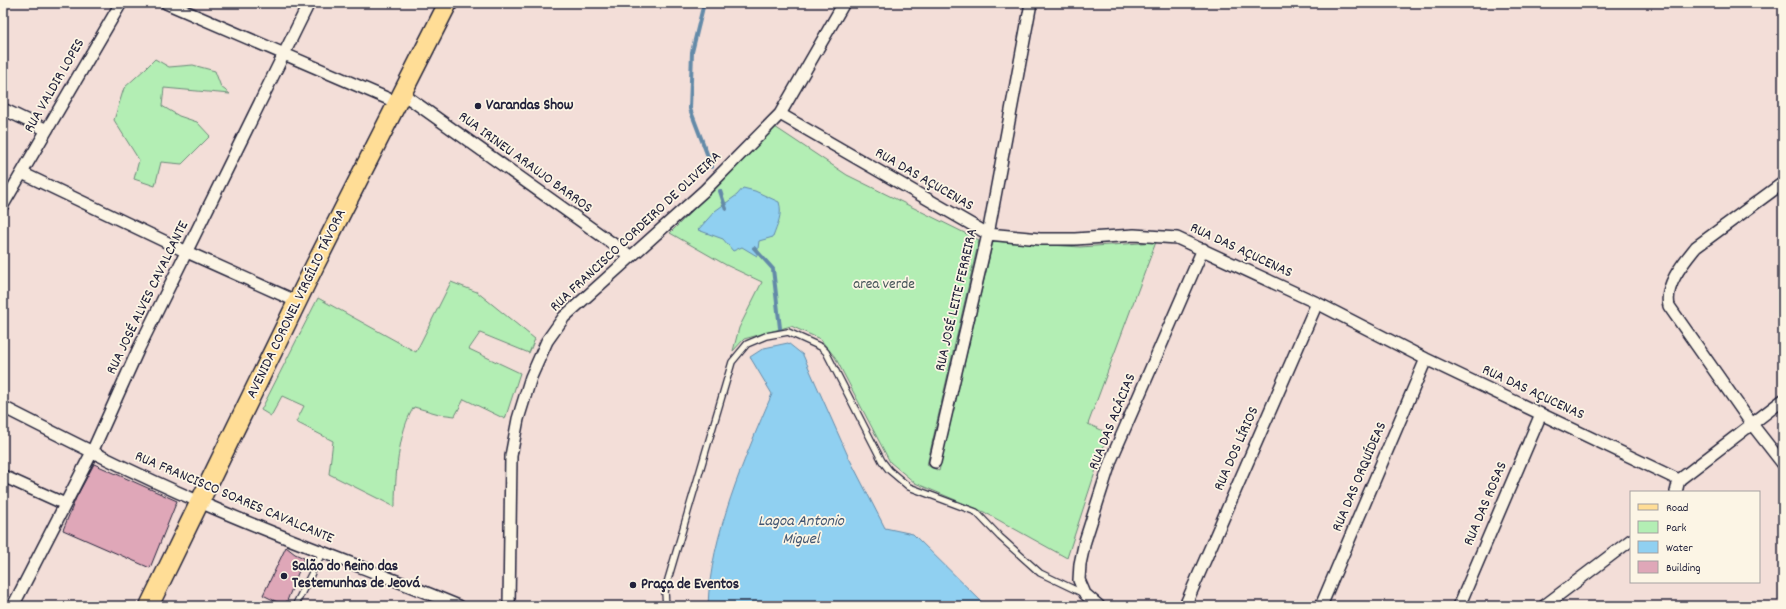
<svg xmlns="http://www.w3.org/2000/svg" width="1786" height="609" font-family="Dekko,sans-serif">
	<rect width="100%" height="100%" fill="#f3ded8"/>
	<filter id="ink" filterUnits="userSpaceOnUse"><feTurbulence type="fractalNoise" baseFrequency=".025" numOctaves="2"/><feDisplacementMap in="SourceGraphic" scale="8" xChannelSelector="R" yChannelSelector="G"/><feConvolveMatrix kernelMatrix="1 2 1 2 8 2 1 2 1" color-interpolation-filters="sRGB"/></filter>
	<g filter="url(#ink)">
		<path fill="#b3eeb4" stroke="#6a8878" d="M 155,59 L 169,67 L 193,65 L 215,71 L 221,87 L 230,94 L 164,88 L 162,106 L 179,116 L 197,122 L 210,136 L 182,164 L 161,162 L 155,186 L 134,179 L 139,160 L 114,120 L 124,88 L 146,68 Z
			M 775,127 L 847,175 L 979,240 L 927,465 L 939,471 L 993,241 L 1080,247 L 1156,242 L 1088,424 L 1108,433 L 1067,558 L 984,512 L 915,483 L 890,462 L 835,357 L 820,339 L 791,326 L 744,339 L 733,351 L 739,328 L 762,282 L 726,265 L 670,233 Z
			M 451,282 L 477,292 L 535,339 L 529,353 L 480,333 L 469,349 L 520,373 L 505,419 L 464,399 L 455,416 L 439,414 L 414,407 C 398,431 395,479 395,507 L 329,474 L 333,441 L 296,422 L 304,406 L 282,396 L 271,416 L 261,410 L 318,298 L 416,352 Z"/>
		<path fill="#90d0f1" stroke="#648aa8" d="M 743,188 L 755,191 L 779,202 C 783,214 777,226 773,237 L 759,241 L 757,256 L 742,247 L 733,251 L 723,239 L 698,230 L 715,211 L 737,195 Z
			M 788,343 L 803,355 L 848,456 L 885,528 L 913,534 L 986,606 L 708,606 C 710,537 745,457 772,394 L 750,357 L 764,348 Z"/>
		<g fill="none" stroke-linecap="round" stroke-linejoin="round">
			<path stroke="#648aa8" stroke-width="4" d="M 704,3 L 692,52 L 690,109 L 712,167
				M 720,191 L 726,209
				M 754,248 L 773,269 L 780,328"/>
		</g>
		<path fill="#dfa7b8" stroke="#22223b" d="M 94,464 L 177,501 L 150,568 L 63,530 L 76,498 Z
			M 286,547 L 295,554 L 304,558 L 285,606 L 263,595 Z"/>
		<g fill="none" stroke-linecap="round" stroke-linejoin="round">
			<defs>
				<path id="lane" d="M 295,606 L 322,553
					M 666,606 L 665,592 L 667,583 L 732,362 L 747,344 L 766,336 L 788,332 L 821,347 L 826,352 L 882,461 L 889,470 L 909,487 L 976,512 L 1000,537 L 1040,573 L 1084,594"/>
				<path id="street" d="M 166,3 L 398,103
					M 403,94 L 630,256
					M 3,109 L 47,130
					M 780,114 L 988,234 L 1040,239 L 1075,239 L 1134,235 L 1177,238 L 1317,303 L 1426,359 L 1679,480
					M 22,173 L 187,252 L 298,302
					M 1783,183 L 1696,247 C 1684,262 1664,285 1669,306 L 1751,423 L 1783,464
					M 3,205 L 121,3
					M 3,407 C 68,440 133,473 200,502 C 285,540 373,570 459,606
					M 935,462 L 988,234 L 1031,3
					M 3,476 L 65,504
					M 1676,492 L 1679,480 L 1783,400
					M 13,606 L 92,452 L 138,350 L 309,3
					M 509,606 L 511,456 L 518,419 L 531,377 L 547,341 L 564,317 L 705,190 L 780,114 L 844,3
					M 1099,606 L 1085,594 L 1079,580 L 1080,564 L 1085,541 L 1111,460 L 1203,249
					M 1185,606 L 1317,303
					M 1321,606 L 1426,359
					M 1459,606 L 1541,414
					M 1544,606 L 1631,540"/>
				<path id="primary" d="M 149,606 L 315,265 L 448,3"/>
			</defs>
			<use href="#lane" stroke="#22223b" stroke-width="8"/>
			<use href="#street" stroke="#22223b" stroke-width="14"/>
			<use href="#primary" stroke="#22223b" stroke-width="21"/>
			<use href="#lane" stroke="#fcf5e5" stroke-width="5.5"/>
			<use href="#street" stroke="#fcf5e5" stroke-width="11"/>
			<use href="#primary" stroke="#ffdd96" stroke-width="18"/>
		</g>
	</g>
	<g fill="#22223b" stroke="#fcf5e5" stroke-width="1.5">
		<circle cx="478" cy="106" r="4"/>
		<circle cx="284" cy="576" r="4"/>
		<circle cx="633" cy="585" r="4"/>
	</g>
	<g text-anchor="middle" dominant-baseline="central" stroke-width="3.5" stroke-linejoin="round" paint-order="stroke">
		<g font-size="15" fill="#22223b" stroke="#fcf5e5">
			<text transform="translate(55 86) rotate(-60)">RUA VALDIR LOPES</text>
			<text transform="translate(525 163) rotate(36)">RUA IRINEU ARAUJO BARROS</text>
			<text transform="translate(924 180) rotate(30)">RUA DAS AÇUCENAS</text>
			<text transform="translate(636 232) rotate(-43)">RUA FRANCISCO CORDEIRO DE OLIVEIRA</text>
			<text transform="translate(1241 251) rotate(25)">RUA DAS AÇUCENAS</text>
			<text transform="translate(148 298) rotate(-64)">RUA JOSÉ ALVES CAVALCANTE</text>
			<text transform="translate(957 300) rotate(-77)">RUA JOSÉ LEITE FERREIRA</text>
			<text transform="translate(297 304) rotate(-64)">AVENIDA CORONEL VIRGÍLIO TÁVORA</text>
			<text transform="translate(1533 393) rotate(25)">RUA DAS AÇUCENAS</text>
			<text transform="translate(1113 422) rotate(-68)">RUA DAS ACÁCIAS</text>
			<text transform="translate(1237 449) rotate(-66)">RUA DOS LÍRIOS</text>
			<text transform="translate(1360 477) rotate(-67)">RUA DAS ORQUÍDEAS</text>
			<text transform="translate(234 498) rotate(23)">RUA FRANCISCO SOARES CAVALCANTE</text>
			<text transform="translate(1486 504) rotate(-67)">RUA DAS ROSAS</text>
		</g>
		<g font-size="15" font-weight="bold" fill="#22223b" stroke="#fcf5e5" text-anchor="start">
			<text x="486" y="106">Varandas Show</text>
			<text x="292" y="567">Salão do Reino das<tspan x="292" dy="17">Testemunhas de Jeová</tspan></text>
			<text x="641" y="585">Praça de Eventos</text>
		</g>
		<g font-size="15" fill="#465559" stroke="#fcf5e5">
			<text x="884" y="285">area verde</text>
		</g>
		<g font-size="16" font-style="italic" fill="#435672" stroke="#fcf5e5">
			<text x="801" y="521">Lagoa Antonio<tspan x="801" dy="18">Miguel</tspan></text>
		</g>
	</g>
	<rect width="1786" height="609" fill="none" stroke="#fcf5e5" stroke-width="16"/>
	<rect x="8" y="8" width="1770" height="593" fill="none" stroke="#22223b" stroke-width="1.5" filter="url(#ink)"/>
	<rect x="1630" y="491" width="130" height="92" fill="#fcf5e5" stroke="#a5a1a1"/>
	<rect x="1638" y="504" width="20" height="6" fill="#ffdd96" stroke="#a5a1a1"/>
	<text x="1666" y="511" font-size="12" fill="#22223b">Road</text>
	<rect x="1638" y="521" width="20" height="12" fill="#b3eeb4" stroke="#a5a1a1"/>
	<text x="1666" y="531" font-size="12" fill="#22223b">Park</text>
	<rect x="1638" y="541" width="20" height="12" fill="#90d0f1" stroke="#a5a1a1"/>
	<text x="1666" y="551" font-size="12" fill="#22223b">Water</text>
	<rect x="1638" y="561" width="20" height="12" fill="#dfa7b8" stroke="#a5a1a1"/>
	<text x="1666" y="571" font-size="12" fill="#22223b">Building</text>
</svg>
